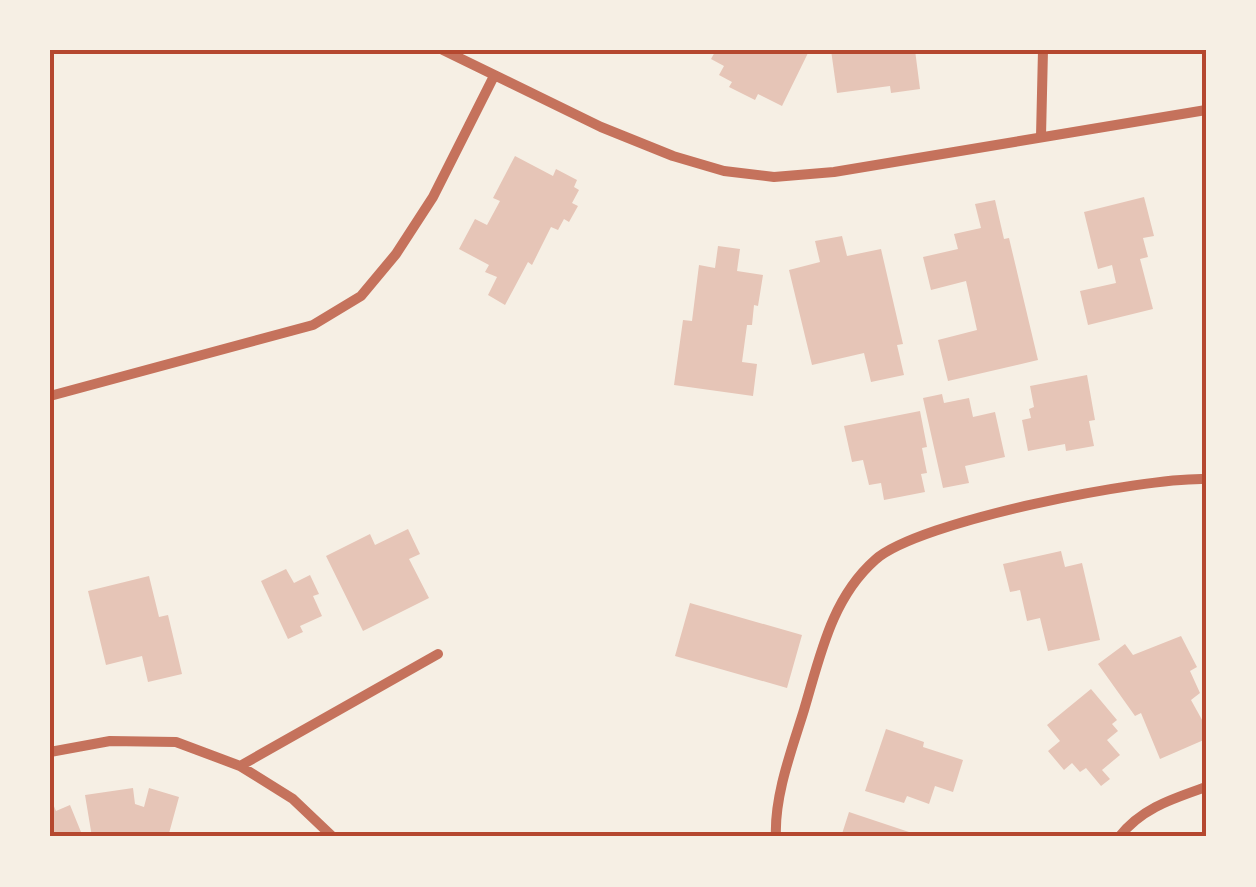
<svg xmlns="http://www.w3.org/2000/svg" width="1256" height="887" font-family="'Noto Serif',serif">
	<rect width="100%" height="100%" fill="#f6efe4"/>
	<path fill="#e6c5b7" d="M 716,50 L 803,50 L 808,53 L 782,106 L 758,94 L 755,100 L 729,87 L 732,82 L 719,75 L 724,66 L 711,59 Z
		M 831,50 L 915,50 L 920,89 L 891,93 L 890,86 L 837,93 Z
		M 515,156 L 553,176 L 556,169 L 577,180 L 574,187 L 579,190 L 572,203 L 578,206 L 569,222 L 564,219 L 558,230 L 551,227 L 532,265 L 528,262 L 505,305 L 488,295 L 497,277 L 485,272 L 489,265 L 459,249 L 475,219 L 487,225 L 500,201 L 493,198 Z
		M 1144,197 L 1154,236 L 1143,238 L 1148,257 L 1140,259 L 1153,309 L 1088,325 L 1080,291 L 1116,283 L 1112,265 L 1098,269 L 1084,212 Z
		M 995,200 L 1004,239 L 1009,238 L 1038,360 L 948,381 L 938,340 L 977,330 L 966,281 L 931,290 L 923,257 L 958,249 L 954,234 L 981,228 L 975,204 Z
		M 842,236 L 847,256 L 881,249 L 903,344 L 897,345 L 904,375 L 871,382 L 864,353 L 812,365 L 789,270 L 820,262 L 815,241 Z
		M 718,246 L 740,249 L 737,271 L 763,275 L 758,306 L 754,305 L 752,325 L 747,325 L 742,362 L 757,364 L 753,396 L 674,385 L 683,320 L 692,321 L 699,265 L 715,268 Z
		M 1087,375 L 1095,420 L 1089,421 L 1094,446 L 1066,451 L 1065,444 L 1028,451 L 1022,420 L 1031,418 L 1029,409 L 1034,407 L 1030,386 Z
		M 942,394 L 944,403 L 969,398 L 973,417 L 995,412 L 1005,457 L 965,466 L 969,483 L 943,488 L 923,398 Z
		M 920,411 L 927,447 L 922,448 L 927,473 L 921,474 L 925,492 L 884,500 L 881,483 L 869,485 L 863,460 L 852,462 L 844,426 Z
		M 408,529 L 420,554 L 409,559 L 429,598 L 363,631 L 326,556 L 370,534 L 375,545 Z
		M 1061,551 L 1065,567 L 1082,563 L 1100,640 L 1048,651 L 1040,618 L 1027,621 L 1020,590 L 1010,592 L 1003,564 Z
		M 286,569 L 294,583 L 310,575 L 319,594 L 313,596 L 322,616 L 300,626 L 303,632 L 288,639 L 261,581 Z
		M 149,576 L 159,617 L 168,615 L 182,674 L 148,682 L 142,656 L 106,665 L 88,591 Z
		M 690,603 L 802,635 L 787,688 L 675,656 Z
		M 1181,636 L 1197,667 L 1190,671 L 1200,693 L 1191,700 L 1206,727 L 1206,739 L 1160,759 L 1141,713 L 1135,716 L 1098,664 L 1125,644 L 1133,655 Z
		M 1091,689 L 1117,720 L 1112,724 L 1118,731 L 1107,740 L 1120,755 L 1102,770 L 1110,779 L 1101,786 L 1086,768 L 1080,772 L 1072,763 L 1064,770 L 1048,751 L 1060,741 L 1047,725 Z
		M 886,729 L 924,742 L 923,747 L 963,760 L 953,792 L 935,786 L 929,804 L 907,796 L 904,803 L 865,791 Z
		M 133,788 L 135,804 L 144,807 L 149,788 L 179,797 L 168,837 L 92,837 L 85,795 Z
		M 50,797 L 56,811 L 70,805 L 81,832 L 75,837 L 50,837 Z
		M 849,812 L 921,836 L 921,837 L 841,837 Z"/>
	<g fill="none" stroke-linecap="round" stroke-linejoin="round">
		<path stroke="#c5725c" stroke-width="10" d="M 443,50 L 601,127 L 673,156 L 724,171 L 774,177 L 834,172 L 1206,110
			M 1041,136 L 1043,50
			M 50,396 L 313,325 L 361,296 L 396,254 L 433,197 L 494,76
			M 50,752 L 110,741 L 176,742 L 240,766 L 293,799 L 333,837
			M 240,766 L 438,654
			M 776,837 C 774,796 792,749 804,710 C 820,657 831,599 875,560 C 918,521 1144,477 1206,479
			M 1119,837 C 1142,808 1172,799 1206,787"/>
	</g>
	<rect width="1256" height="887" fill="none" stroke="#f6efe4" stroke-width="105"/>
	<rect x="52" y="52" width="1152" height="782" fill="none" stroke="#b5482f" stroke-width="4"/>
</svg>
